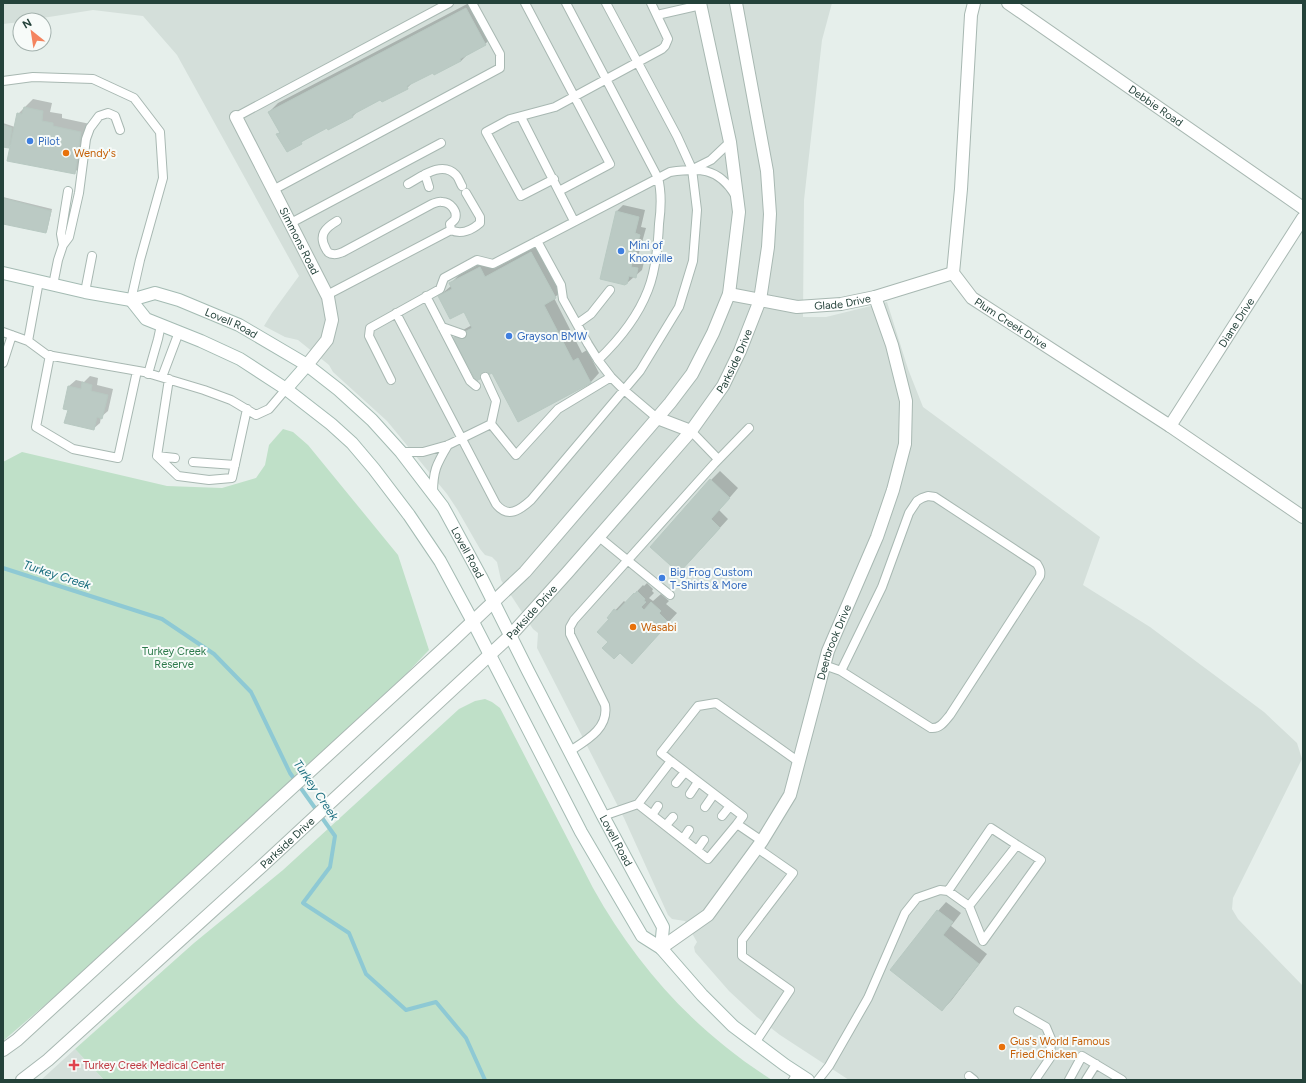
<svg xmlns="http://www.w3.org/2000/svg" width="1306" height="1083" font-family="Figtree,sans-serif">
	<rect width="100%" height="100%" fill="#e6efeb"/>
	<path fill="#d4dfda" d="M 3,3 L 832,3 L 822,40 L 804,200 L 803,317 L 826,317 L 887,302 L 908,369 L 923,407 L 1100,537 L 1083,585 L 1150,627 L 1264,712 L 1297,743 L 1302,759 L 1233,898 L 1232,909 L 1238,919 L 1303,986 L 1303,1080 L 849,1080 L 780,1035 L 757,1017 L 729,991 L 695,952 L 694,947 L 697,942 L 685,921 L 672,919 L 668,915 L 624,818 L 537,648 L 538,633 L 533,629 L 501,580 L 497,562 L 492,557 L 485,555 L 480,549 L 457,509 L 447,494 L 387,421 L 333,372 L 329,365 L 298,340 L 285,337 L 264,326 L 272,313 L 299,276 L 177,55 L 143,16 L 93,10 L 30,20 L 20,20 L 20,22 L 3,24 Z
		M 75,1049 L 104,1080 L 41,1080 Z"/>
	<path fill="#bfe0c8" d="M 283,429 L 293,432 L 308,445 L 398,555 L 429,650 L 407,673 L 341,734 L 53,998 L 3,1041 L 3,462 L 22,452 L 167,486 L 222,488 L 256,478 L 265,465 L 269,445 Z
		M 485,699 L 492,702 L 500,708 L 593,888 C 637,967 695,1031 772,1080 L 104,1080 L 75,1049 L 194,943 L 283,870 L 459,709 L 475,701 Z"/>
	<path fill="#0003" d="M 469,3 L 477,3 L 494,36 L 485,44 L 467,55 L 461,61 L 434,71 L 413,82 L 407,88 L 381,99 L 358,111 L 353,116 L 328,128 L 327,127 L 287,150 L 278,134 L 280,132 L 269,112 L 278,103 Z
		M 33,99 L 52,103 L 50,112 L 62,114 L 62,118 L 90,124 L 83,164 L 74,173 L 12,144 L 8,147 L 3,146 L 3,123 L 15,127 L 18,114 Z
		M 3,197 L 52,209 L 47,231 L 46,232 L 3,223 Z
		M 623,205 L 645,210 L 641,227 L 646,228 L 637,260 L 644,262 L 642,270 L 627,283 L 617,211 Z
		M 540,244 L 564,289 L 554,298 L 582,353 L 587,350 L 599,373 L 591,382 L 518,420 L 493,371 L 454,339 L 463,330 L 472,325 L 464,311 L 439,296 L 451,286 L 450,284 L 459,275 L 489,259 L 494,269 Z
		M 90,376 L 98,378 L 97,385 L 113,389 L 108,411 L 101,417 L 100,423 L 93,429 L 69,409 L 69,386 L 76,380 L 84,382 Z
		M 720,471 L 738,488 L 719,510 L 728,519 L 688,563 L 711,480 Z
		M 647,583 L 653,589 L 652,591 L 654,593 L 649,598 L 653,601 L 661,594 L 669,601 L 666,604 L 677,613 L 640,654 L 609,642 L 610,619 L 608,618 L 624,601 L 626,603 L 643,585 L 644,586 Z
		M 946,902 L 961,913 L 951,926 L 987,954 L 951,1001 L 942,1010 L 938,911 Z"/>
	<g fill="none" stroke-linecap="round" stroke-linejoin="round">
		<path stroke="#8ec9d4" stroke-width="4" d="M 3,568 L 162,619 L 214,654 L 251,692 L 290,773 L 335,836 L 330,867 L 303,903 L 349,933 L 366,974 L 406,1010 L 436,1002 L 466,1038 L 485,1080"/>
	</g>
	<path fill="#bbcac4" stroke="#b8c9c2" d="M 466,8 L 486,45 L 460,59 L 461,61 L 434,75 L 433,73 L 407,86 L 408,89 L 382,102 L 380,100 L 352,115 L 353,117 L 328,130 L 327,128 L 301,142 L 302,144 L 287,152 L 276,134 L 280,133 L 268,112 Z
		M 24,107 L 43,111 L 42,121 L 53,123 L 53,126 L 81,132 L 75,174 L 7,161 L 17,113 L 22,114 Z
		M 3,125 L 12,128 L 9,148 L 3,147 Z
		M 3,198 L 51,211 L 46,233 L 3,224 Z
		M 616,211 L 639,217 L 635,233 L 640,235 L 631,267 L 638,268 L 636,278 L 629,276 L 627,284 L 626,284 L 625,285 L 600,279 Z
		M 531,252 L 556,298 L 544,305 L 573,361 L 578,358 L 591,383 L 518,422 L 492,373 L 476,381 L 453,338 L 472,328 L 464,312 L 450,319 L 438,296 L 452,289 L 449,283 L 480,267 L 485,277 Z
		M 82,382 L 92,385 L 91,391 L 108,395 L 102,419 L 97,417 L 94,430 L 64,423 L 68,410 L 63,409 L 68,386 L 81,389 Z
		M 710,479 L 730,498 L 711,519 L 720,528 L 679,573 L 650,547 Z
		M 637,591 L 645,599 L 644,601 L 646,602 L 641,607 L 644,610 L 651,602 L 661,611 L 659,613 L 669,623 L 632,664 L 620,653 L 614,659 L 602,648 L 608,642 L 597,632 L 609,619 L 607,618 L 614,609 L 617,611 L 634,593 L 635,594 Z
		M 937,910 L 953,922 L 943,935 L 979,964 L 942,1011 L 890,970 Z"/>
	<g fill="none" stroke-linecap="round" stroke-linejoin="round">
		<defs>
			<path id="service" d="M 525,3 L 610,164 L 559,191
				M 566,3 L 658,178 C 662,193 661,209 659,224 C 658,246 656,270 648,290 C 638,316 618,341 598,360
				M 657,15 L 701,5
				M 3,81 L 33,77 L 93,79 L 134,98 L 160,132 L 163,178 L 140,260 L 131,300
				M 236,117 L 449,3
				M 521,117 L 574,221
				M 693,169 L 711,160 L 730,142
				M 425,174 L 429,187
				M 554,179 L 521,196 L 486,132 L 510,119 L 555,107 L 662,49 L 665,46 L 668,39 L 651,3
				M 408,184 C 421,177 442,160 456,175 C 459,178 460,183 462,186
				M 273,190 L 500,68 L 500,54 L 472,3
				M 337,221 C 325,228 318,235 326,249 C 327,252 330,254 333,254 C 336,255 340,253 343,252 L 432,204 C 435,203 439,201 442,202 C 450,202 458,211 455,219 C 455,220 451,223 450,224 L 451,230
				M 289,224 L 441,143
				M 537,241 L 561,285 L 563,299 L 588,344 L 598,360 L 611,377 L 624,390 L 657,418
				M 63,245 L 69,237 L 79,193 L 86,139 L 90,128 L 99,116 L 108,113 L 115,116 L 120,130
				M 53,285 L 58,260 L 63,245 L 61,234 L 68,191
				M 85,292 L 92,256
				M 327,295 L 451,230 C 461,235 472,230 480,223 L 480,217 L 466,193
				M 426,296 L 470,381 L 476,386
				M 396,313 L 496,504 C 508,519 520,510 531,500 L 640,371 L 679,307 L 693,261 L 697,210 L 692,169 L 677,136 L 606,3
				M 577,324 L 591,314 L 610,290
				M 442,327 L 462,334
				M 3,332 L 28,341 L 47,355 L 144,372 L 204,390 L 231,400 L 256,415 L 269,409 L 286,389
				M 28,341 L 39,281
				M 50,355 L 36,427 L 73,449 L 118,458 L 137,371
				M 3,363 L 12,335
				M 148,374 L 158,339 L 161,325
				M 162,377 L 179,332
				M 485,377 L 496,401 L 491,424
				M 169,379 L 157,456 L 178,476 L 209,480 L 232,478 L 247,409
				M 391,380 L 369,336 L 370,328 L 440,289 L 444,278 L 477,260 L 493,264 L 670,172 C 699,168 718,167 735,195
				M 491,424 L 516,455 L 558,409 L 611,377
				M 691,431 L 718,459
				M 401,452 L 423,452 L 448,445 L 491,424
				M 157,456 L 175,458
				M 193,462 L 235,465
				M 433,494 C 433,471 436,465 448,445
				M 599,537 L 670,595
				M 824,665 L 841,671 L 931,728 C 940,729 945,721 950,715 L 1040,576 C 1041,571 1040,569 1037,564 L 935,497 L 928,496 L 922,498 L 917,501 L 909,513 L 882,587 L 841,671
				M 570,751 C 587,740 609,728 605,705 L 570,634 L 570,627 L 574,620 L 714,464 L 749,428
				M 671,761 L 743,816 L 737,824
				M 676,783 L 685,772
				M 690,794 L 698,782
				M 638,804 L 708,859 L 737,824 L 762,841
				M 705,807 L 714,794
				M 652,815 L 658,806
				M 603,816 L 638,804 L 671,761 L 661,753 L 698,706 L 716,703 L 799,762
				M 722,816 L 730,806
				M 666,825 L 673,817
				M 683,839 L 689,830
				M 697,850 L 704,840
				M 948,891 L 991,828 L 1017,845 L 969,906
				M 1018,1011 L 1046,1027 L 1051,1039 L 1050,1058 L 1035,1080
				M 755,1043 L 790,990 L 742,956 L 742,940 L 793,873 L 757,848
				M 969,1076 L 974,1080
				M 793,1080 L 797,1073
				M 818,1080 L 829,1066 L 868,998 L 905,913 L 917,898 L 940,890 L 948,891 L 969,906 L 983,941 L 1041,860 L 1017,845
				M 1069,1080 L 1082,1056 L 1122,1080
				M 1086,1080 L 1096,1064"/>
			<g id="minor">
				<path id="s1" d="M 974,3 L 971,15 L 961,189 L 953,273 L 972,298 L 1170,426 L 1303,517"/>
				<path id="s2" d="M 1008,3 L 1303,208"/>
				<path id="s3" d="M 236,117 L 328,297 L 332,320 L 327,340 L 307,365"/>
				<path id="s4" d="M 729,294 L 797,307 L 841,304 L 875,297 L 953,273"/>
				<path id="s5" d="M 1170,426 L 1303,218"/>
				<path id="s6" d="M 661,948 L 708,915 L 762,841 L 790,795 L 828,651 L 877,537 L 893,490 L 905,444 L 906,401 L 892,345 L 875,297"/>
			</g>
			<g id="tertiary">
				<path d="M 657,418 L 691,431"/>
				<path d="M 3,1050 L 17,1040 L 452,641 L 525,572 L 670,403 L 692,374 L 713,333 L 729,294 L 739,212 L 730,142 L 700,3"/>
				<path id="s7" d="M 22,1080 L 48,1060 L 262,866 L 510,636 L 567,573 L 691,431 L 723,386 L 740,351 L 760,300 L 768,247 L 770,214 L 767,171 L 736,3"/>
			</g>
			<g id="secondary">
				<path id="s8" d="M 3,273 L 85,292 L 131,300 L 155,293 L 179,300 L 239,325 L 307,365 L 339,390 L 372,420 L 401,452 L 443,507 L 481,577 L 528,671 L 603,816 L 663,927 L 661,948"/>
				<path d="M 131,300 L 146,319 L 201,341 L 240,359 L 286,389 L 331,424 L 352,443 L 374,469 L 409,515 L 440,561 L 473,622 L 581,832 L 642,936 L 661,948 L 702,995 L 733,1026 L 785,1065 L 808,1080"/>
				<path d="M 286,389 L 307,365"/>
			</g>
		</defs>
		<use href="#service" stroke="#a8b8b2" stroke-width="10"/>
		<use href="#minor" stroke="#a8b8b2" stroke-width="14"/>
		<use href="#tertiary" stroke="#a8b8b2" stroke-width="14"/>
		<use href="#secondary" stroke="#a4bbb3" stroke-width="14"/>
		<use href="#service" stroke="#fff" stroke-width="8"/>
		<use href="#minor" stroke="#fff" stroke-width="12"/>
		<use href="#tertiary" stroke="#fff" stroke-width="12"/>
		<use href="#secondary" stroke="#fff" stroke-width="12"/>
	</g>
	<g fill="#3f7fe0" stroke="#f7fbf9" stroke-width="1.5">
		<circle cx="30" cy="141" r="4"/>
		<circle cx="621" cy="251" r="4"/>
		<circle cx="509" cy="336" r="4"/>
		<circle cx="662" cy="578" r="4"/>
	</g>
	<g fill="#e8710a" stroke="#f7fbf9" stroke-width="1.5">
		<circle cx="66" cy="153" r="4"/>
		<circle cx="633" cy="627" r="4"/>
		<circle cx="1002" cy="1047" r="4"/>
	</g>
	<path fill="#e0444e" stroke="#f7fbf9" stroke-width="1.5" d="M72 1059h4v4h4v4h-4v4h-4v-4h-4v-4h4z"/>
	<g text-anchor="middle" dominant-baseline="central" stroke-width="4" stroke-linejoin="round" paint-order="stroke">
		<g font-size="11" fill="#24423a" stroke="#f7fbf9">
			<text stroke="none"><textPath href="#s2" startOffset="180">Debbie Road</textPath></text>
			<text stroke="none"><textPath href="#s3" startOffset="139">Simmons Road</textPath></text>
			<text stroke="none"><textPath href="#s4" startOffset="115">Glade Drive</textPath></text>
			<text stroke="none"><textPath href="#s5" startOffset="123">Diane Drive</textPath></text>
			<text stroke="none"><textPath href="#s8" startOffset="238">Lovell Road</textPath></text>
			<text stroke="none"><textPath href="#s1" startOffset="349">Plum Creek Drive</textPath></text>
			<text stroke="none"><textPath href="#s7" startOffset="1016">Parkside Drive</textPath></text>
			<text stroke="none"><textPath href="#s8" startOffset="574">Lovell Road</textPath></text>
			<text stroke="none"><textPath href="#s7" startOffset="692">Parkside Drive</textPath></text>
			<text stroke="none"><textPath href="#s6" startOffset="362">Deerbrook Drive</textPath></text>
			<text stroke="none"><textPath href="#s8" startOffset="898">Lovell Road</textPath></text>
			<text stroke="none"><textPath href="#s7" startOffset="356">Parkside Drive</textPath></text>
		</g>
		<g font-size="11" fill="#366cbe" stroke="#f7fbf9" text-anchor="start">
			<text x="38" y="141">Pilot</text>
			<text x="629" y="245">Mini of<tspan x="629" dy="13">Knoxville</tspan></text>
			<text x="517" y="336">Grayson BMW</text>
			<text x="670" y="572">Big Frog Custom<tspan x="670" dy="13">T-Shirts &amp; More</tspan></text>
		</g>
		<g font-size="11" fill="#c56008" stroke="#f7fbf9" text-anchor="start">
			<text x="74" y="153">Wendy's</text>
			<text x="641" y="627">Wasabi</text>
			<text x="1010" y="1041">Gus's World Famous<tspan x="1010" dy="13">Fried Chicken</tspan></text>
		</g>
		<g font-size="11" fill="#2d7a4b" stroke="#f7fbf9">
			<text x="174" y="651">Turkey Creek<tspan x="174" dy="13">Reserve</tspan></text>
		</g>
		<g font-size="11" fill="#be3a42" stroke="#f7fbf9" text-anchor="start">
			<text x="83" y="1065">Turkey Creek Medical Center</text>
		</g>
		<g font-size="12" font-style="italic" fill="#1c6f80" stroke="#f7fbf9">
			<text transform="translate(57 575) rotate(18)">Turkey Creek</text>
			<text transform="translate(316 790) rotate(56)">Turkey Creek</text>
		</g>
	</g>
	<rect width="1306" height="1083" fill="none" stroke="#24423a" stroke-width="8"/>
	<g transform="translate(32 32) rotate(330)"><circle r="19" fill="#f7fbf9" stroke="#a3b1ad"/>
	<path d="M0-3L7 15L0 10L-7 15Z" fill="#f4845f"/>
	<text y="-6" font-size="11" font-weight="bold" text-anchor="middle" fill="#24423a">N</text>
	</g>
</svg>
